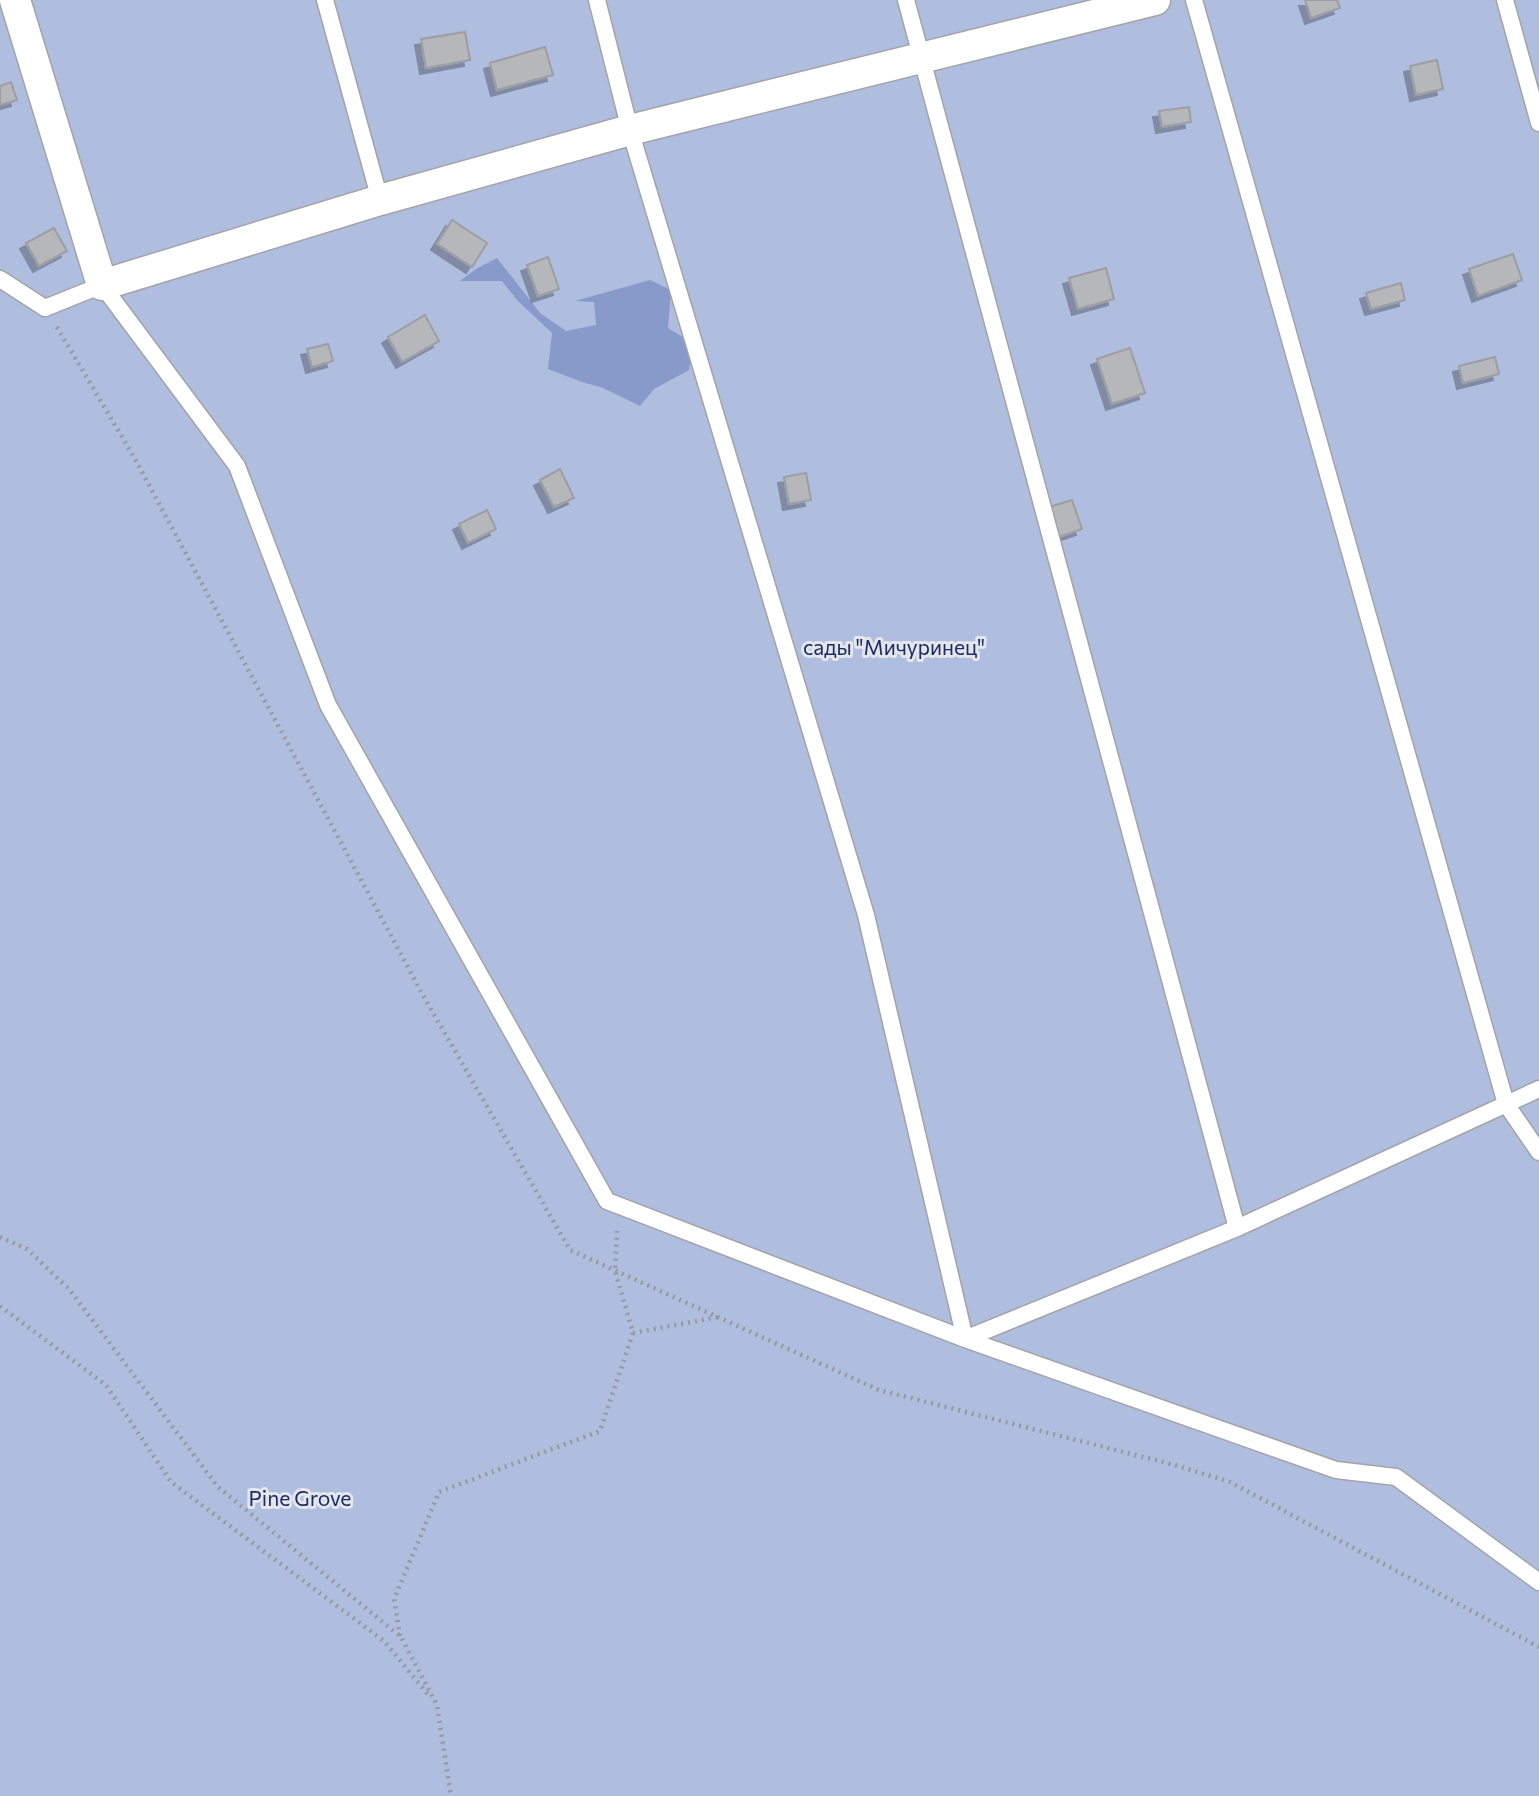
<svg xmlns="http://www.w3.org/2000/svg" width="1539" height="1796" font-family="Commissioner,sans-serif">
	<defs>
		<filter id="shadow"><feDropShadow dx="-6" dy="6" stdDeviation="0" flood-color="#0004"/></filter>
	</defs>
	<rect width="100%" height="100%" fill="#e4e6eb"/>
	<path fill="#afbdde" d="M 0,0 L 1539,0 L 1539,1796 L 0,1796 Z"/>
	<path fill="#879aca" d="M 497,258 L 540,313 L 566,331 L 596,325 L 594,302 L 575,301 L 650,280 L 671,290 L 668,328 L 693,343 L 689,370 L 654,389 L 640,406 L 603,388 L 582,382 L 548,369 L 552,333 L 518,301 L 502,281 L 460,281 L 476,269 Z"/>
	<path fill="#b5b7bb" stroke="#9c9ea2" stroke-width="2" filter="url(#shadow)" d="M 1305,0 L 1337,0 L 1340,8 L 1311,18 Z
		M 465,32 L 470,60 L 426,68 L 421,39 Z
		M 545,47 L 553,75 L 497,90 L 490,63 Z
		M 1437,60 L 1443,89 L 1416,95 L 1410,66 Z
		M 11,82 L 17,100 L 0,105 L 0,86 Z
		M 1189,107 L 1191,122 L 1162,127 L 1159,111 Z
		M 452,220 L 487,243 L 472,267 L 437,244 Z
		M 54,228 L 67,251 L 39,266 L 26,243 Z
		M 1513,254 L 1522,280 L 1478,296 L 1469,269 Z
		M 548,257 L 559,289 L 538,296 L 527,265 Z
		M 1106,268 L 1114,299 L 1078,309 L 1069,278 Z
		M 1401,283 L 1405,300 L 1371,309 L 1366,293 Z
		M 425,315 L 439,341 L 402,362 L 388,337 Z
		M 328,344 L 333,361 L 312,367 L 307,349 Z
		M 1130,348 L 1145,393 L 1112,404 L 1097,359 Z
		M 1495,357 L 1499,374 L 1463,383 L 1459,366 Z
		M 560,469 L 574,498 L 554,507 L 540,480 Z
		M 806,473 L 811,500 L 789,504 L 784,477 Z
		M 1072,500 L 1082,529 L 1056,538 L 1046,508 Z
		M 487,510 L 496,529 L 468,543 L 459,524 Z"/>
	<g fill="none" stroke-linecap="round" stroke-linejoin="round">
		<defs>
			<path id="service" d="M 325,0 L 380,200
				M 597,0 L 630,130 L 866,915 L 965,1339
				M 906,0 L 1237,1228
				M 1194,0 L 1506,1104 L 1539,1152
				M 1505,0 L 1539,123
				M 0,279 L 45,308 L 102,285 L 237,466 L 328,705 L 607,1201 L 965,1339 L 1336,1470 L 1396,1477 L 1539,1582
				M 965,1339 L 1237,1228 L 1539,1089"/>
			<path id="minor" d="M 15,0 L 102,285 L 380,200 L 630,130 L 1155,0"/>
		</defs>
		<use href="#service" stroke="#a2a4a8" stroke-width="19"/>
		<use href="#minor" stroke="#a2a4a8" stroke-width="33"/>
		<path stroke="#96989c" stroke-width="4.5" stroke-dasharray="2 5" stroke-linecap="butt" d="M 57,327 L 135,459 L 425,999 L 570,1250 L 879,1390 L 1175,1465 L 1230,1482 L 1539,1647
			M 0,1237 L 27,1249 L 69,1289 L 218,1487 L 401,1637 L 437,1705 L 451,1796
			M 0,1306 L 106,1385 L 171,1482 L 384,1641 L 430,1697
			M 633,1333 L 718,1317
			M 400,1636 L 394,1599 L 439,1492 L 600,1431 L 633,1333 L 615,1271 L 617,1231"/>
		<use href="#service" stroke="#fff" stroke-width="16"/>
		<use href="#minor" stroke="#fff" stroke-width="30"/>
	</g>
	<g text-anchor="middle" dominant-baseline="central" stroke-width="6" stroke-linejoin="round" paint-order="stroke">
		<g font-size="21" fill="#1a2c66" stroke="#e4e6eb">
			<text x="894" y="646">сады "Мичуринец"</text>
			<text x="300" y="1497">Pine Grove</text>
		</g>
	</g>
</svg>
